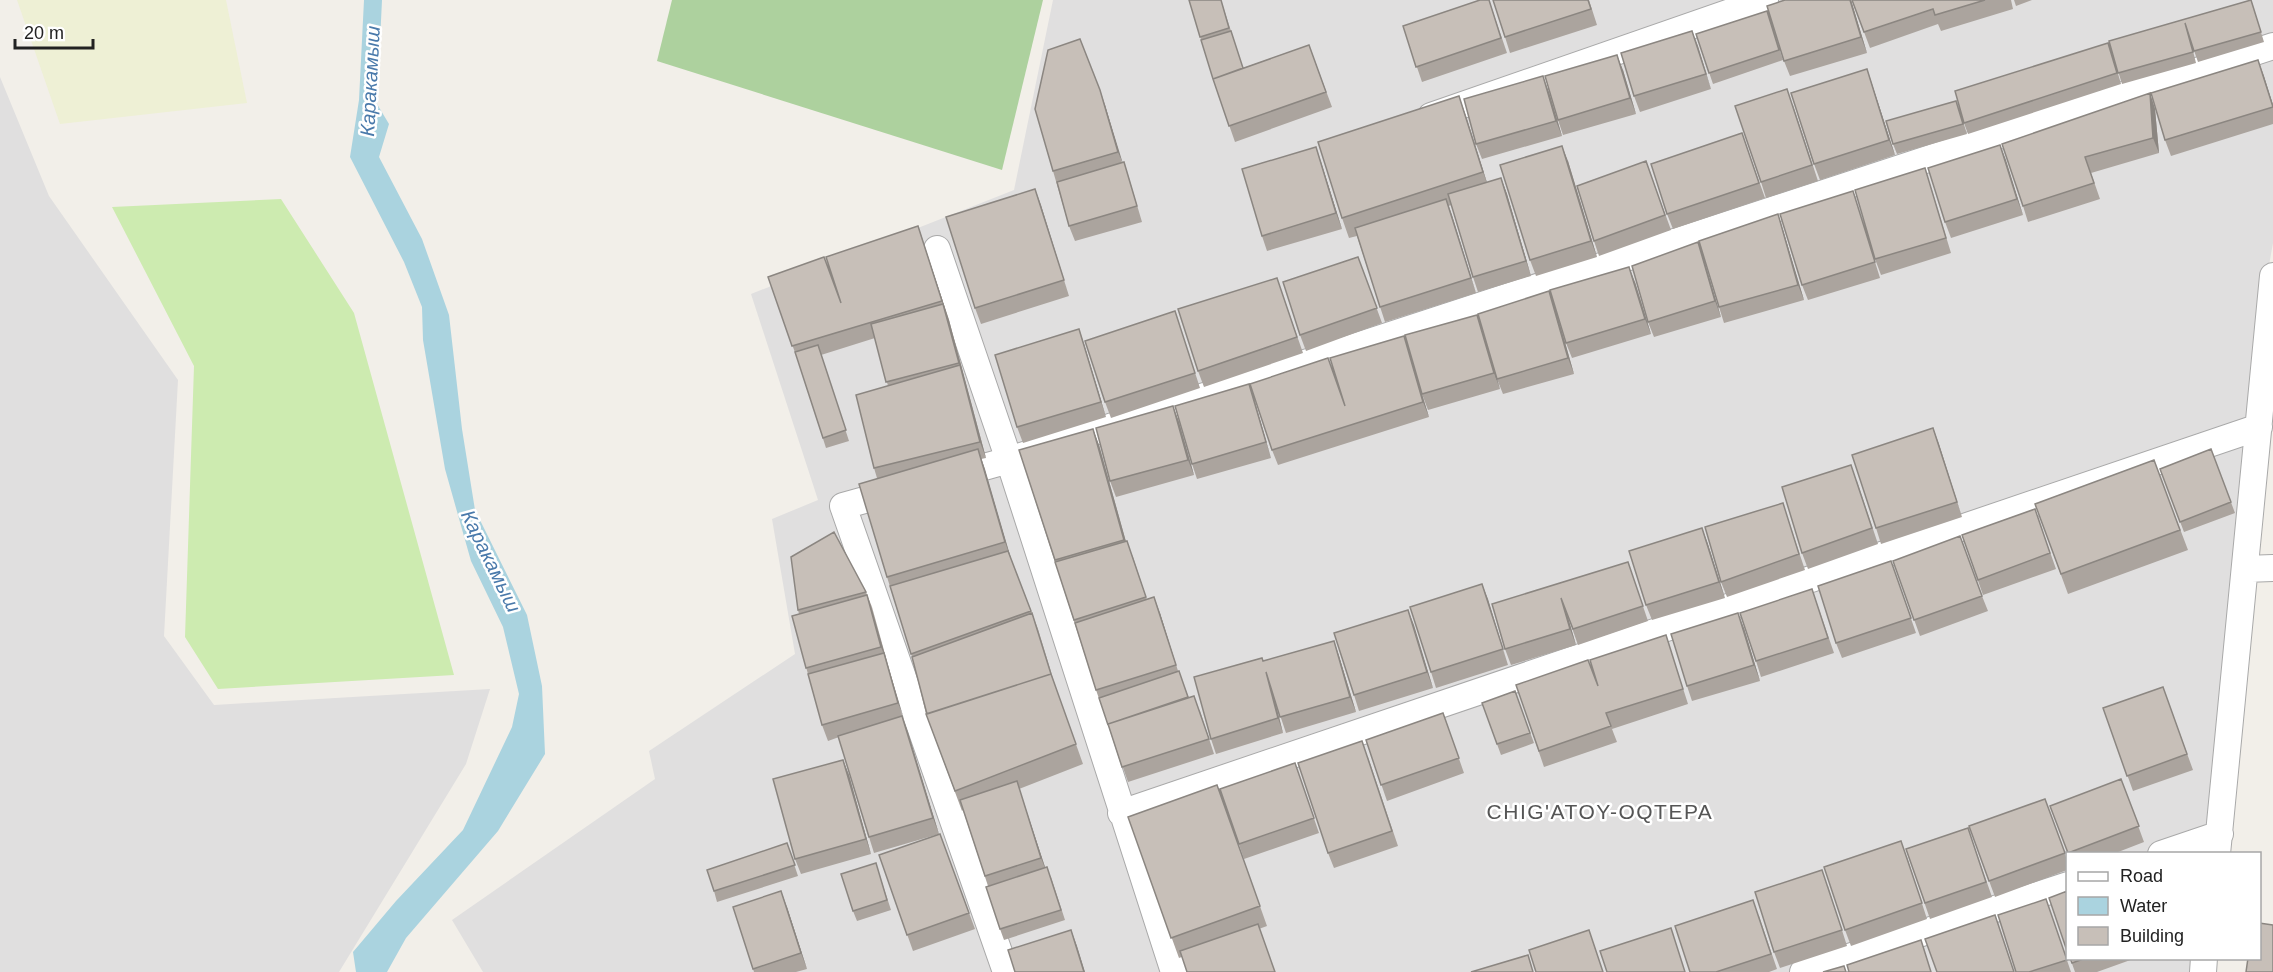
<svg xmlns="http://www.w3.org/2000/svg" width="2273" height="972" font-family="Helvetica,sans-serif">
	<rect width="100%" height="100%" fill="#f2efe9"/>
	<path fill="#e0dfdf" d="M 1053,0 L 2273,0 L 2273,243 L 2263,299 L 2220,853 L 2068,854 L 2068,958 L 2212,959 L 2211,972 L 483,972 L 452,920 L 655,779 L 649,751 L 795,654 L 772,519 L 818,500 L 751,294 L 1014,190 Z
		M 0,77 L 49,196 L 178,380 L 164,636 L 214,705 L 490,689 L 466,764 L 339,972 L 0,972 Z"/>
	<path fill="#eef0d5" d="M 17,0 L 226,0 L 247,103 L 60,124 Z"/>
	<path fill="#cdebb0" d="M 281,199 L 354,313 L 454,675 L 218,689 L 185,637 L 194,366 L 112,207 Z"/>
	<path fill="#add19e" d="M 672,0 L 1043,0 L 1002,170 L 657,61 Z"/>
	<path fill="#aad3df" d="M 364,0 L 382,0 L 377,104 L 389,124 L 379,157 L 422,239 L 449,315 L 462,429 L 475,510 L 527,615 L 542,686 L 545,754 L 498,831 L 406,938 L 387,972 L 356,972 L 353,952 L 396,901 L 463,830 L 512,727 L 519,694 L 503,627 L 471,561 L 445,469 L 423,340 L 422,307 L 404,262 L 350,157 L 359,100 Z"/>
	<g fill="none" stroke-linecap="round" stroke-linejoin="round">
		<defs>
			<path id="minor" d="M 1431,116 L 1765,0
				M 937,249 L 1009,460 L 1174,972
				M 952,476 L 1009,460 L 2273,46
				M 897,491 L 843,506 L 1006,972
				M 2245,569 L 2273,568
				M 1121,813 L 2259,427
				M 2161,854 L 2220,834
				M 2217,854 L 2273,276
				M 1803,972 L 2068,885
				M 2203,972 L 2204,958"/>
		</defs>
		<use href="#minor" stroke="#a9a9a9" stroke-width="28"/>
		<use href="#minor" stroke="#fff" stroke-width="26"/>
	</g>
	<path fill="#aba49e" d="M 1189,0 L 1221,0 L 1243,68 L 1309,45 L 1332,107 L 1235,142 L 1213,79 Z
		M 1489,0 L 1507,53 L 1422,82 L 1403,26 Z
		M 1589,0 L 1597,25 L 1510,53 L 1505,37 Z
		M 1851,0 L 1867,53 L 1790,76 L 1784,61 Z
		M 1852,0 L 2011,0 L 2013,9 L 1941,31 L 1938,24 L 1870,48 Z
		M 2014,0 L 2032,0 L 2016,6 Z
		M 2251,0 L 2264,42 L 2198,62 L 2190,39 L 2196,63 L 2122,84 L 2109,41 Z
		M 1767,11 L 1783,60 L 1713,84 L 1696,34 Z
		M 1692,31 L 1711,89 L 1640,112 L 1634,96 Z
		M 2112,53 L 2121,84 L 1968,134 L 1964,123 Z
		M 2258,60 L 2273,105 L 2273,124 L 2171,156 L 2165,140 Z
		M 1867,69 L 1895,155 L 1820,180 L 1814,164 Z
		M 1623,70 L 1636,114 L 1563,135 L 1558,120 Z
		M 1549,92 L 1562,136 L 1482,159 L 1476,144 Z
		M 2150,93 L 2155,109 L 2159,153 L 2091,173 L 2100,199 L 2028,222 L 2023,206 Z
		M 1459,96 L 1487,183 L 1501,178 L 1507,194 L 1531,276 L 1478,292 L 1473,277 L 1452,205 L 1448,206 L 1476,293 L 1385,322 L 1357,236 L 1349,238 L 1342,218 Z
		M 1105,105 L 1122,163 L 1124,162 L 1129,178 L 1142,222 L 1075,241 L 1069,226 L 1053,171 Z
		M 1793,105 L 1818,181 L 1766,198 L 1761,182 Z
		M 1960,112 L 1967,134 L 1897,154 L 1893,144 Z
		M 1742,133 L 1765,198 L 1673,229 L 1667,214 Z
		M 2000,145 L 2023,215 L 1951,238 L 1945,222 Z
		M 1568,161 L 1597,257 L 1536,276 L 1530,260 Z
		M 1646,161 L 1671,230 L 1599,256 L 1594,241 Z
		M 1321,162 L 1342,229 L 1267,251 L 1262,236 Z
		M 1930,184 L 1951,253 L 1881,275 L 1875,259 Z
		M 1035,189 L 1069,296 L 981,324 L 975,308 Z
		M 1858,207 L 1880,278 L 1808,300 L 1802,285 Z
		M 918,226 L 949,320 L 986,458 L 981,459 L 1011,559 L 1038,629 L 1055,685 L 1083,764 L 1019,789 L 1045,867 L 1051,877 L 1065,920 L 1004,940 L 1000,929 L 988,886 L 963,810 L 962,811 L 926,714 L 913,660 L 887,577 L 877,478 L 874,468 L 888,386 L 875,338 L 821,355 L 849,441 L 826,448 L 798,361 L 768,277 L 840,302 Z
		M 1783,230 L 1804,300 L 1724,323 L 1719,307 Z
		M 1698,242 L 1703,257 L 1721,317 L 1654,337 L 1648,322 Z
		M 1358,257 L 1382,323 L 1306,351 L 1300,335 Z
		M 1277,278 L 1303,353 L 1204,387 L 1198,371 Z
		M 1635,282 L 1651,334 L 1572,358 L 1566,343 Z
		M 1555,307 L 1574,374 L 1503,394 L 1497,379 Z
		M 1175,311 L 1200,388 L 1111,418 L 1105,402 Z
		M 1477,315 L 1500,389 L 1428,410 L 1422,394 Z
		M 1084,344 L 1106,417 L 1023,443 L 1017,427 Z
		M 1409,352 L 1429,417 L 1278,465 L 1272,450 L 1341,394 Z
		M 1249,384 L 1254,399 L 1271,458 L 1197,479 L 1192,464 Z
		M 1173,406 L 1179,422 L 1194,475 L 1116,497 L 1110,481 Z
		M 1933,428 L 1962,517 L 1881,544 L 1876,528 Z
		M 1093,429 L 1099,445 L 1126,542 L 1133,557 L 1147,600 L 1160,613 L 1178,671 L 1189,698 L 1200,711 L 1214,754 L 1128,782 L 1096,690 L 1019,450 Z
		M 2211,449 L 2235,513 L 2184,532 L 2160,469 Z
		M 2154,460 L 2188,550 L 2068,594 L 2035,504 Z
		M 1857,481 L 1878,544 L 1808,569 L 1802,553 Z
		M 2035,509 L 2056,569 L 1983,595 L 1962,535 Z
		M 1788,519 L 1805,570 L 1727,597 L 1721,582 Z
		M 1702,528 L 1725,598 L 1652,620 L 1646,605 Z
		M 1891,561 L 1916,633 L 1842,658 L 1836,643 Z
		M 1893,561 L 1982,596 L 1988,611 L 1920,636 Z
		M 1628,562 L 1648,621 L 1578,645 L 1567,614 L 1576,645 L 1511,665 L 1505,649 Z
		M 1482,584 L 1508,665 L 1436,688 L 1431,672 Z
		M 1812,589 L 1834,653 L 1761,677 L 1756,661 Z
		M 866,592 L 872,607 L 903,719 L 939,834 L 874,853 L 869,837 L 839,737 L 828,741 L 822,725 L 792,616 L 799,614 L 798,610 Z
		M 1408,610 L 1433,688 L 1359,711 L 1354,695 Z
		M 1744,628 L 1760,681 L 1692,701 L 1687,686 Z
		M 1666,635 L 1688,704 L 1612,729 L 1617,742 L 1544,767 L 1516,685 L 1598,686 Z
		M 1334,641 L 1339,656 L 1356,712 L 1286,733 L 1275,700 L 1283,733 L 1216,754 L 1211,739 L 1263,661 Z
		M 2163,687 L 2193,770 L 2133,791 L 2103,708 Z
		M 1515,691 L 1534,743 L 1501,755 L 1482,703 Z
		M 1443,713 L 1464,773 L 1387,801 L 1366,740 Z
		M 1368,757 L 1398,846 L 1334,868 L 1328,853 Z
		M 843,760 L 849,775 L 871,854 L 801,874 L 795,859 Z
		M 1295,763 L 1319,833 L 1244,859 L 1220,789 Z
		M 2121,779 L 2144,842 L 2113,854 L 2068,854 Z
		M 1217,785 L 1267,926 L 1179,958 L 1128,817 Z
		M 2045,799 L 2067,860 L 2067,870 L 1995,897 L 1969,826 Z
		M 1968,828 L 1992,897 L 1930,919 L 1906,849 Z
		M 940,834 L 975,929 L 913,951 L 879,855 Z
		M 787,843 L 798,876 L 717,902 L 714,891 Z
		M 1907,857 L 1927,919 L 1851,946 L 1845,930 Z
		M 879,873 L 891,910 L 857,921 L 853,911 Z
		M 1828,886 L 1847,946 L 1780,968 L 1774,952 Z
		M 2046,899 L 2071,972 L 2016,972 Z
		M 733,907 L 787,907 L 807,969 L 796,972 L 754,972 Z
		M 1759,916 L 1777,969 L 1769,972 L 1690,972 Z
		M 2070,958 L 2136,958 L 2097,972 L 2075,972 Z"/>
	<path fill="#8b8681" d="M 1850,0 L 1851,0 L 1867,53 L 1861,37 Z
		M 1692,31 L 1698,46 L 1711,89 L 1706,74 Z
		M 1617,55 L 1623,70 L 1636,114 L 1630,98 Z
		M 2258,60 L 2264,76 L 2273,105 L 2273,108 Z
		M 1867,69 L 1872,84 L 1895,155 L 1889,140 Z
		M 1543,76 L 1549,92 L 1562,136 L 1556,121 Z
		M 1100,90 L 1105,105 L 1124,167 L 1118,152 Z
		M 2150,93 L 2155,109 L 2159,153 L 2153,138 Z
		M 1459,96 L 1466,116 L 1490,192 L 1483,172 Z
		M 2000,145 L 2006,160 L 2023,215 L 2017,199 Z
		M 1562,146 L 1568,161 L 1597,257 L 1591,241 Z
		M 1316,147 L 1321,162 L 1342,229 L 1336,213 Z
		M 1501,178 L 1507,194 L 1531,276 L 1526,261 Z
		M 1035,189 L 1041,205 L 1069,296 L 1064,280 Z
		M 1446,199 L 1452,215 L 1476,293 L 1471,278 Z
		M 1778,214 L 1783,230 L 1804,300 L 1798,285 Z
		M 918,226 L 949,320 L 986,458 L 980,442 L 943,305 Z
		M 1698,242 L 1703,257 L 1721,317 L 1715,301 Z
		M 1629,267 L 1635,282 L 1651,334 L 1645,319 Z
		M 1549,291 L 1555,307 L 1574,374 L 1568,358 Z
		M 1477,315 L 1483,330 L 1500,389 L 1494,373 Z
		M 1079,329 L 1084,344 L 1106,417 L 1101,402 Z
		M 1404,336 L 1409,352 L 1429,417 L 1423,402 Z
		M 1249,384 L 1254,399 L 1271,458 L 1266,442 Z
		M 1173,406 L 1179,422 L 1194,475 L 1188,460 Z
		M 1933,428 L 1939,444 L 1962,517 L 1957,502 Z
		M 1093,429 L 1099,445 L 1130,556 L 1124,540 Z
		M 978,449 L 985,469 L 1012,562 L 1005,542 Z
		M 1702,528 L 1708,544 L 1725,598 L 1719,582 Z
		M 1482,584 L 1488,599 L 1508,665 L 1503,649 Z
		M 867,595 L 872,610 L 887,662 L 881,647 Z
		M 1154,597 L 1160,613 L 1181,681 L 1176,665 Z
		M 1561,598 L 1567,614 L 1576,645 L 1570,629 Z
		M 1408,610 L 1414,625 L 1433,688 L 1427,672 Z
		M 1738,613 L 1744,628 L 1760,681 L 1754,665 Z
		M 1334,641 L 1339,656 L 1356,712 L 1350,697 Z
		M 884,653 L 889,669 L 904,719 L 898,703 Z
		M 1266,672 L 1271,687 L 1283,733 L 1278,718 Z
		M 902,716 L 908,732 L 939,834 L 933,818 Z
		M 843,760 L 849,775 L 871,854 L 866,839 Z
		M 1017,781 L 1022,797 L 1047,873 L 1041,858 Z
		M 781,891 L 787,907 L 807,969 L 801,953 Z
		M 1071,930 L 1077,946 L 1085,972 L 1084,972 Z"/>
	<path fill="#c7bfb8" stroke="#8b8681" stroke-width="1.5" d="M 1189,0 L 1221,0 L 1229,28 L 1200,37 Z
		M 1480,0 L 1489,0 L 1501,38 L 1416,67 L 1403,26 Z
		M 1493,0 L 1588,0 L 1591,9 L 1505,37 Z
		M 1785,0 L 1850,0 L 1861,37 L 1784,61 L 1767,6 Z
		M 1852,0 L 1985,0 L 1935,15 L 1933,9 L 1864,32 Z
		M 2251,0 L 2261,32 L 2194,51 L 2185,23 L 2193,52 L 2118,73 L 2109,41 Z
		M 1767,11 L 1779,50 L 1709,73 L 1696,34 Z
		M 1231,31 L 1243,68 L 1213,79 L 1201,40 Z
		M 1692,31 L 1706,74 L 1634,96 L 1621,53 Z
		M 1080,39 L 1100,90 L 1118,152 L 1053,171 L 1035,109 L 1048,50 Z
		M 2108,43 L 2117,73 L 1964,123 L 1955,91 Z
		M 1309,45 L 1326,92 L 1229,126 L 1213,79 Z
		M 1617,55 L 1630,98 L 1558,120 L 1545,76 Z
		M 2258,60 L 2273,107 L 2165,140 L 2151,93 Z
		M 1867,69 L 1889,140 L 1814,164 L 1791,93 Z
		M 1543,76 L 1556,121 L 1476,144 L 1464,99 Z
		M 1787,89 L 1812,165 L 1761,182 L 1735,106 Z
		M 2150,93 L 2153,138 L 2085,157 L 2094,183 L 2023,206 L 2002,144 Z
		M 1459,96 L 1483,172 L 1342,218 L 1318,142 Z
		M 1956,101 L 1963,124 L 1893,144 L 1886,121 Z
		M 1742,133 L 1759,183 L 1667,214 L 1651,164 Z
		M 2000,145 L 2017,199 L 1945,222 L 1928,168 Z
		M 1562,146 L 1591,241 L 1530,260 L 1500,165 Z
		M 1316,147 L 1336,213 L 1262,236 L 1242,169 Z
		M 1646,161 L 1665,215 L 1594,241 L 1577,186 Z
		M 1124,162 L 1137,206 L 1069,226 L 1057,182 Z
		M 1925,168 L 1946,238 L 1875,259 L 1855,190 Z
		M 1501,178 L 1526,261 L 1473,277 L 1448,194 Z
		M 1035,189 L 1064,280 L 975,308 L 946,217 Z
		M 1853,191 L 1875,262 L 1802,285 L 1780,214 Z
		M 1446,199 L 1471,278 L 1380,307 L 1355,228 Z
		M 1778,214 L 1798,285 L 1719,307 L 1699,241 Z
		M 918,226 L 942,301 L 792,346 L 768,277 L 824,257 L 841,303 L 826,257 Z
		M 1698,242 L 1715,301 L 1648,322 L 1632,266 Z
		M 1358,257 L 1377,308 L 1300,335 L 1283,282 Z
		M 1629,267 L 1645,319 L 1566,343 L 1550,290 Z
		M 1277,278 L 1297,337 L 1198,371 L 1178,309 Z
		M 1549,291 L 1568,358 L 1497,379 L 1478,314 Z
		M 943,304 L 959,363 L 886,382 L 871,324 Z
		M 1175,311 L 1195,373 L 1105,402 L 1085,341 Z
		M 1477,315 L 1494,373 L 1422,394 L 1405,335 Z
		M 1079,329 L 1101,402 L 1017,427 L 995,355 Z
		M 1404,336 L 1423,402 L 1272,450 L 1250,384 L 1328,358 L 1345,406 L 1330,358 Z
		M 818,345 L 846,430 L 823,438 L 795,352 Z
		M 960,365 L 980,442 L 874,468 L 856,395 Z
		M 1249,384 L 1266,442 L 1192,464 L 1175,406 Z
		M 1173,406 L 1188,460 L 1110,481 L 1096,428 Z
		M 1933,428 L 1957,502 L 1876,528 L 1852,455 Z
		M 1093,429 L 1124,540 L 1055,560 L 1019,450 Z
		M 978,449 L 1005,542 L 887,577 L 859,484 Z
		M 2211,449 L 2231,502 L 2180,522 L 2160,469 Z
		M 2154,460 L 2180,530 L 2061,574 L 2035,504 Z
		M 1851,465 L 1872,528 L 1802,553 L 1782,487 Z
		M 1783,503 L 1799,554 L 1721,582 L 1705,527 Z
		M 2035,509 L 2050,553 L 1978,580 L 1962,535 Z
		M 1702,528 L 1719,582 L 1646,605 L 1629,551 Z
		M 834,532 L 866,592 L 798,610 L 791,557 Z
		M 1960,536 L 1982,596 L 1914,620 L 1893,561 Z
		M 1127,541 L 1146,597 L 1074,620 L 1055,562 Z
		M 1008,551 L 1031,611 L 911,654 L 890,586 Z
		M 1891,561 L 1911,618 L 1836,643 L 1818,586 Z
		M 1628,562 L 1643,606 L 1573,629 L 1561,598 L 1570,629 L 1505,649 L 1492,604 Z
		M 1482,584 L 1503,649 L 1431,672 L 1410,607 Z
		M 1812,589 L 1828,638 L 1756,661 L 1740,613 Z
		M 867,595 L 881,647 L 806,668 L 792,616 Z
		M 1154,597 L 1176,665 L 1096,690 L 1075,623 Z
		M 1408,610 L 1427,672 L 1354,695 L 1334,633 Z
		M 1032,613 L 1051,674 L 927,714 L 912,657 Z
		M 1738,613 L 1754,665 L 1687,686 L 1671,634 Z
		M 1666,635 L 1683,689 L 1606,713 L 1611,726 L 1539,751 L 1516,685 L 1588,660 L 1598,686 L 1590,660 Z
		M 1334,641 L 1350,697 L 1280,717 L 1266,672 L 1278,718 L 1211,739 L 1194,677 L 1262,658 L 1263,661 Z
		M 884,653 L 898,703 L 822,725 L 808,674 Z
		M 1179,671 L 1188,697 L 1108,724 L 1108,725 L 1099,698 Z
		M 1051,674 L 1076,744 L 955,791 L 926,714 Z
		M 2163,687 L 2187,754 L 2127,776 L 2103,708 Z
		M 1515,691 L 1530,733 L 1497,744 L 1482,703 Z
		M 1194,696 L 1209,739 L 1122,767 L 1108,724 Z
		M 1443,713 L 1459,758 L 1381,785 L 1366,740 Z
		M 902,716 L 933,818 L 869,837 L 838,736 Z
		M 1362,741 L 1392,831 L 1328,853 L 1298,763 Z
		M 843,760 L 866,839 L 795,859 L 773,779 Z
		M 1295,763 L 1314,818 L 1239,844 L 1220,789 Z
		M 2121,779 L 2139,826 L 2068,853 L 2050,806 Z
		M 1017,781 L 1041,858 L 985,876 L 960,800 Z
		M 1217,785 L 1260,906 L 1171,938 L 1128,817 Z
		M 2045,799 L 2065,853 L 1989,881 L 1969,826 Z
		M 1968,828 L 1986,882 L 1925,903 L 1906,849 Z
		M 940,834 L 969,913 L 907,935 L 879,855 Z
		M 1901,841 L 1922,903 L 1845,930 L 1824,867 Z
		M 787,843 L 795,865 L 714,891 L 707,870 Z
		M 876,863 L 887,900 L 853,911 L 841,874 Z
		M 1047,867 L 1061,910 L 1000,929 L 986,887 Z
		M 1822,870 L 1842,930 L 1774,952 L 1755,892 Z
		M 781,891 L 801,953 L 753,969 L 733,907 Z
		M 2067,891 L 2067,951 L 2049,898 Z
		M 2046,899 L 2067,960 L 2029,972 L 2016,972 L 1998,915 Z
		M 1753,900 L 1771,954 L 1716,972 L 1690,972 L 1675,926 Z
		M 1995,915 L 2014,972 L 1937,972 L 1925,939 Z
		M 2259,923 L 2273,925 L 2273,972 L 2246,972 L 2248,958 L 2259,958 Z
		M 1258,924 L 1275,972 L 1187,972 L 1180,951 Z
		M 1671,928 L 1685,972 L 1607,972 L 1600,951 Z
		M 1071,930 L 1084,972 L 1015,972 L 1008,950 Z
		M 1589,930 L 1603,972 L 1536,972 L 1529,950 Z
		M 1921,940 L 1931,972 L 1849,972 L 1847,965 Z
		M 1528,955 L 1533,972 L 1471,972 Z
		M 2070,958 L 2086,958 L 2072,963 Z
		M 1844,966 L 1846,972 L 1823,972 Z"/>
	<g text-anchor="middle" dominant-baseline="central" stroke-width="5" stroke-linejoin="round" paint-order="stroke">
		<g font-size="20" font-style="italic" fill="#4a7aab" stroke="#fff">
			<text transform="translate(370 81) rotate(-87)">Каракамыш</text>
			<text transform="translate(491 561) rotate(64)">Каракамыш</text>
		</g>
		<g font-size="21" letter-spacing="1.5" fill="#555" stroke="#fff">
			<text x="1600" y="811">CHIG'ATOY-OQTEPA</text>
		</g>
	</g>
	<rect x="2066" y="852" width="195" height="108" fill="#ffffff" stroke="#a7a7a7" stroke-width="1.5"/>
	<rect x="2078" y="872" width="30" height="9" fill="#ffffff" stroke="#a7a7a7" stroke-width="1.5"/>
	<text x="2120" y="882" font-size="18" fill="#222222">Road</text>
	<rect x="2078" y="897" width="30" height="18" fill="#aad3df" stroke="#a7a7a7" stroke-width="1.5"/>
	<text x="2120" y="912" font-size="18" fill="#222222">Water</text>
	<rect x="2078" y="927" width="30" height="18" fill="#c7bfb8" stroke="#a7a7a7" stroke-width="1.5"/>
	<text x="2120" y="942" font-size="18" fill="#222222">Building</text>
	<path d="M15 39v9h78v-9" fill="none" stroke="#222222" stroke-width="3"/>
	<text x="24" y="39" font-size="18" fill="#222222" stroke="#ffffff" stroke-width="4.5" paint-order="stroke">20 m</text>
</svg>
